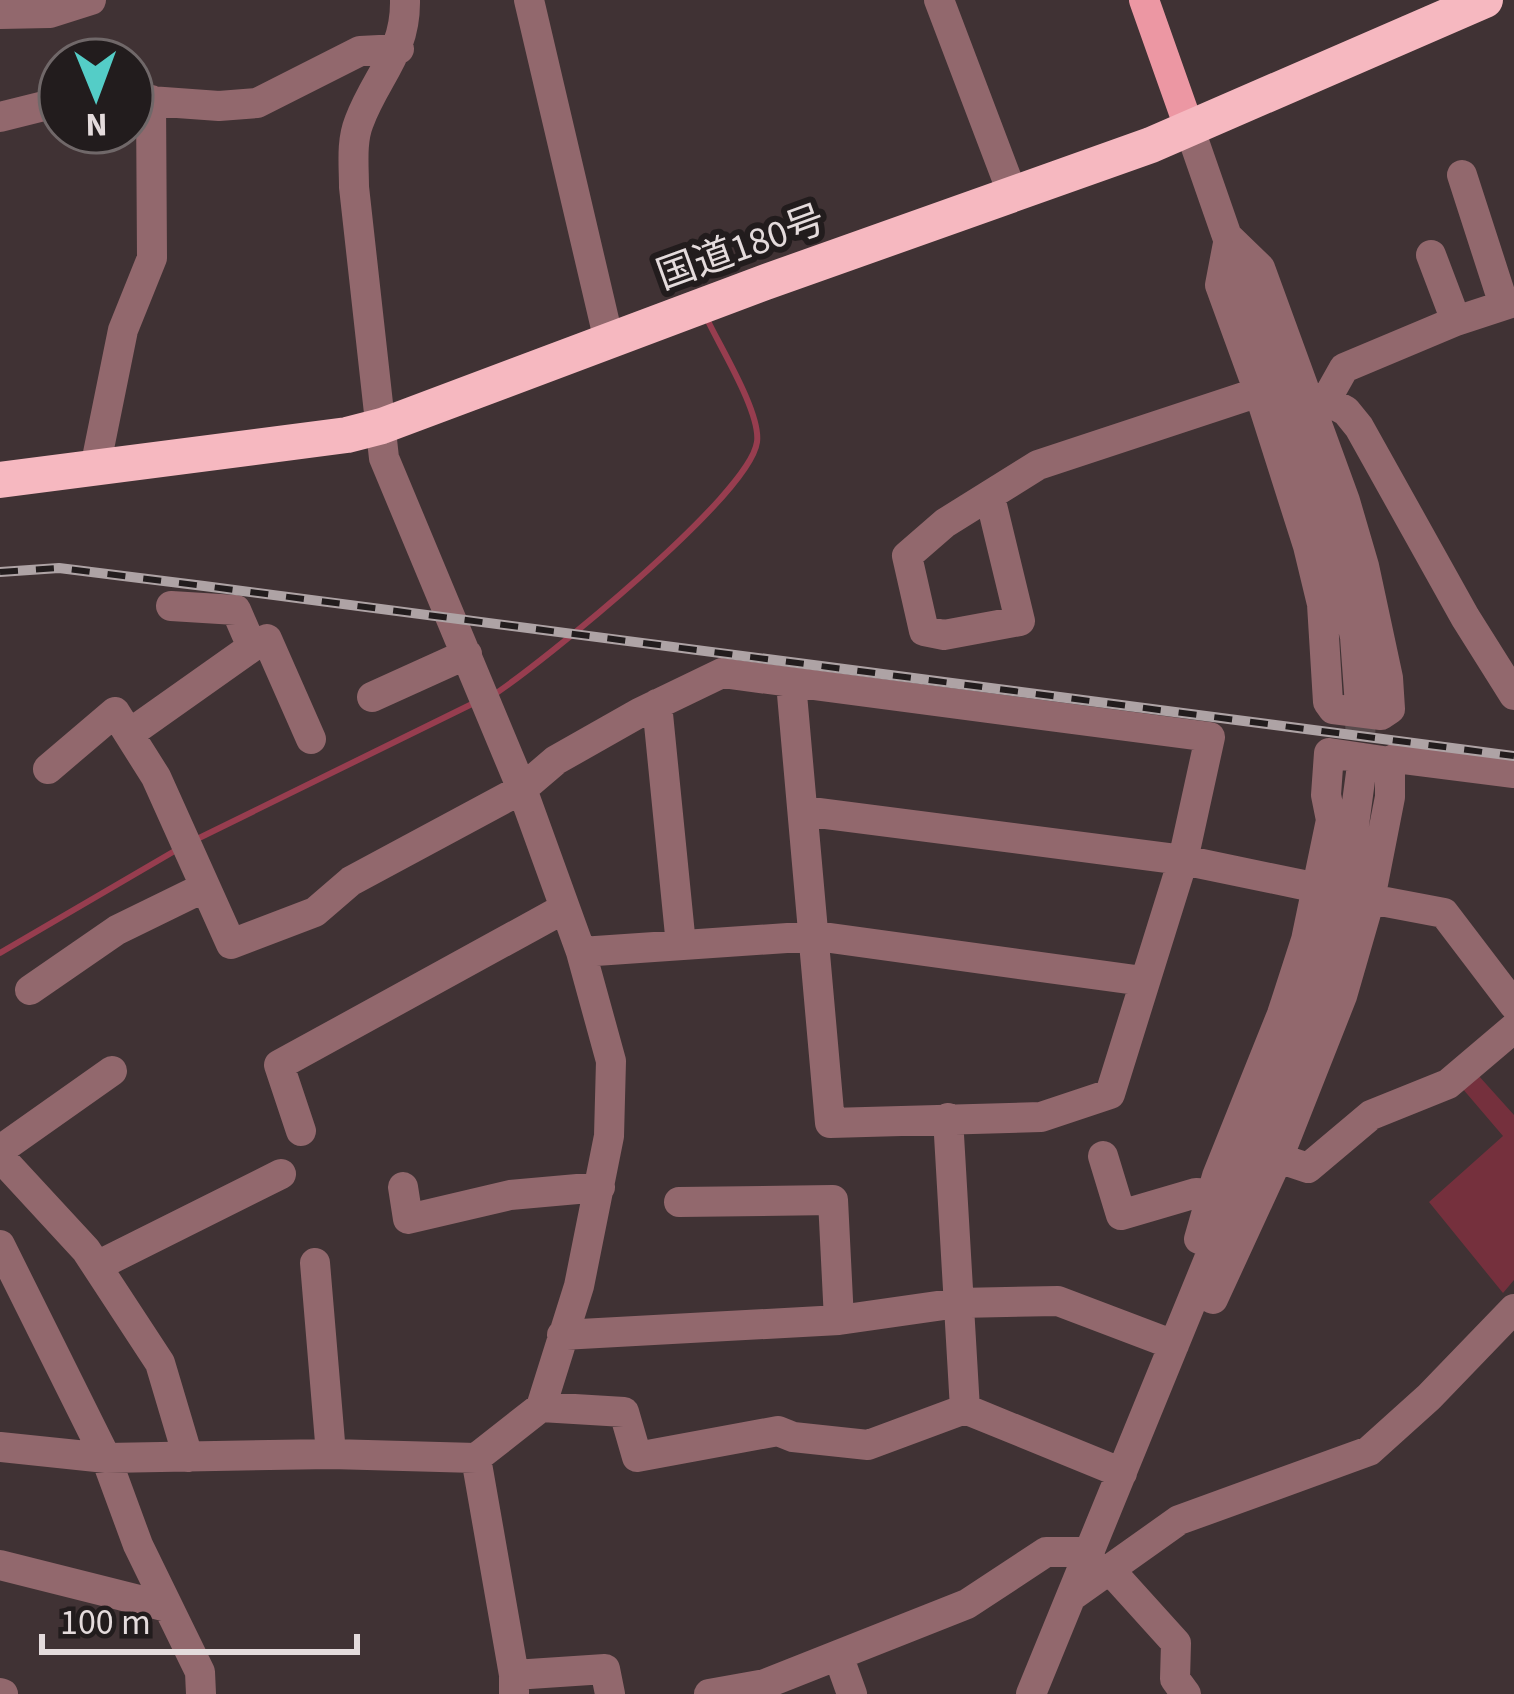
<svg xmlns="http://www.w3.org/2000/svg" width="1514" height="1694" font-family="'Source Sans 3','Noto Sans JP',sans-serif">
	<rect width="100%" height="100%" fill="#403234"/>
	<path fill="#75303d" d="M 1478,1075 L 1514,1115 L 1514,1280 L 1503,1293 L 1429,1202 L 1503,1136 L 1462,1088 Z"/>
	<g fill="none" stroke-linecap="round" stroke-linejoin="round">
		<path stroke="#973d4f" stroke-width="6" d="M 492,696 C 542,663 750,495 757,442 C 761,414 722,350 709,323
			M 195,840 L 474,703
			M 0,953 L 178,849"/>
		<path stroke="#594b4d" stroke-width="30" stroke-dasharray="30 15" stroke-linecap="butt" d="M 1360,706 L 1361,773"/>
		<path stroke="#92686d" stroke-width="30" d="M 529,0 L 609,341
			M 939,0 L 1013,195
			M 0,14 L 50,13 L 91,0
			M 136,100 L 219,106 L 257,103 L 360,51 L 399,49
			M 0,117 L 60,102
			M 1190,130 L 1333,541 L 1355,637 L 1360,706
			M 1462,175 L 1504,305
			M 1229,238 L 1260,268 L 1345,501 L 1364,566 L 1388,678 L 1390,709 L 1381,715 L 1333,709 L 1328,702 L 1322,604 L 1308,546 L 1259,392 L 1220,285 Z
			M 1431,255 L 1456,321
			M 1326,400 L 1346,411 L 1359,427 L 1465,617 L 1514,695
			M 1311,405 L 1326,400 L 1344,368 L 1456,321 L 1514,302
			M 95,468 L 123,330 L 152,258 L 151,100
			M 990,497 L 1020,621 L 944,635 L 924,631 L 907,556 L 945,523 L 1038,465 L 1259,392
			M 252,647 L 267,639 L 311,739
			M 372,697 L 467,654
			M 657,704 L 681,945
			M 129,734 L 252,647 L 236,610 L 171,606
			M 48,769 L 115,712 L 156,777 L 231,944 L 315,912 L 351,881 L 522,789 L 556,760 L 639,713 L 722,673 L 1210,737 L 1183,860 L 1110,1094 L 1041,1117 L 830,1123 L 791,683
			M 803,811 L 1183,860 L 1318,888
			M 1370,899 L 1444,913 L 1514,1005
			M 581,952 L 816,936 L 1143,981
			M 30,990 L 117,930 L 205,887
			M 948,1118 L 965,1409
			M 301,1131 L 279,1065 L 565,908
			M 0,1150 L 112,1071
			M 1103,1156 L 1121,1215 L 1196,1193 L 1213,1194
			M 0,1157 L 86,1250 L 160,1363 L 188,1457
			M 1278,1158 L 1308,1168 L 1371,1115 L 1448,1084 L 1514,1028
			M 403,1187 L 408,1219 L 510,1195 L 600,1187
			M 679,1202 L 833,1200 L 839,1320
			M 1199,1239 L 1217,1176 L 1282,1014 L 1306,940 L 1331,820 L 1326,795 L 1329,753 L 1390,762 L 1396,758 L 1514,773
			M 0,1245 L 106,1458 L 138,1545 L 200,1672 L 201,1694
			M 315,1263 L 331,1454
			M 97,1266 L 281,1174
			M 1213,1299 L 1278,1158 L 1342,996 L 1370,899 L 1390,797 L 1390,762
			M 562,1335 L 839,1320 L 958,1303 L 1058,1301 L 1174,1345
			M 541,1407 L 624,1412 L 637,1457 L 778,1431 L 793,1437 L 868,1445 L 965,1409 L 1122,1473
			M 0,1447 L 106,1458 L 331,1454 L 476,1458 L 541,1407 L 579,1286 L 609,1136 L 611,1061 L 581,952 L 522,789 L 384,458 L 354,187 C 354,166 351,142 359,122 C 376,76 406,53 405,0
			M 476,1458 L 514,1675 L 514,1694
			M 0,1565 L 167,1607
			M 1110,1570 L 1176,1643 L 1175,1679 L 1186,1694
			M 1072,1596 L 1179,1520 L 1369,1451 L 1429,1397 L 1514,1309
			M 838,1655 L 852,1694
			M 514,1675 L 605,1669 L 610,1694
			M 0,1693 L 3,1694
			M 709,1694 L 765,1684 L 967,1604 L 1046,1552 L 1090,1552
			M 1031,1694 L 1315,1000 L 1345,891 L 1361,773"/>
		<path stroke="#ec97a3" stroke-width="30" d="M 1144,0 L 1190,130"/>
		<path stroke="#f6b8c0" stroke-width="36" d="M 0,480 L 347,435 L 382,426 L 763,283 L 1151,145 L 1485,0"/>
		<defs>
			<path id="rail" d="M 0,572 L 59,568 L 204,586 L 1514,756"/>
		</defs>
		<use href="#rail" stroke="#aea3a5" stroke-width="10"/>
		<use href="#rail" stroke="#221c1d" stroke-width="6" stroke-dasharray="18" stroke-linecap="butt"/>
	</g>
	<g text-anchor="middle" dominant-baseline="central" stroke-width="12" stroke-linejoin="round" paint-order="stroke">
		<g font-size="39" fill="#e4dbdc" stroke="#221c1d">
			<text transform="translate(741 248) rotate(-20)">国道180号</text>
		</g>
	</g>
	<g transform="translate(96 96) rotate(179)"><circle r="57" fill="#221c1d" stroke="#706869" stroke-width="3"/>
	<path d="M0-9L21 45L0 30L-21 45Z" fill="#54cdc7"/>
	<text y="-18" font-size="33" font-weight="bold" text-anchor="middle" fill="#e4dbdc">N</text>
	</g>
	<path d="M42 1634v18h315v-18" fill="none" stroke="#e4dbdc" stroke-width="6"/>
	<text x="60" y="1634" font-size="36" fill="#e4dbdc" stroke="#221c1d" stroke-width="9" paint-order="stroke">100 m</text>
</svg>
